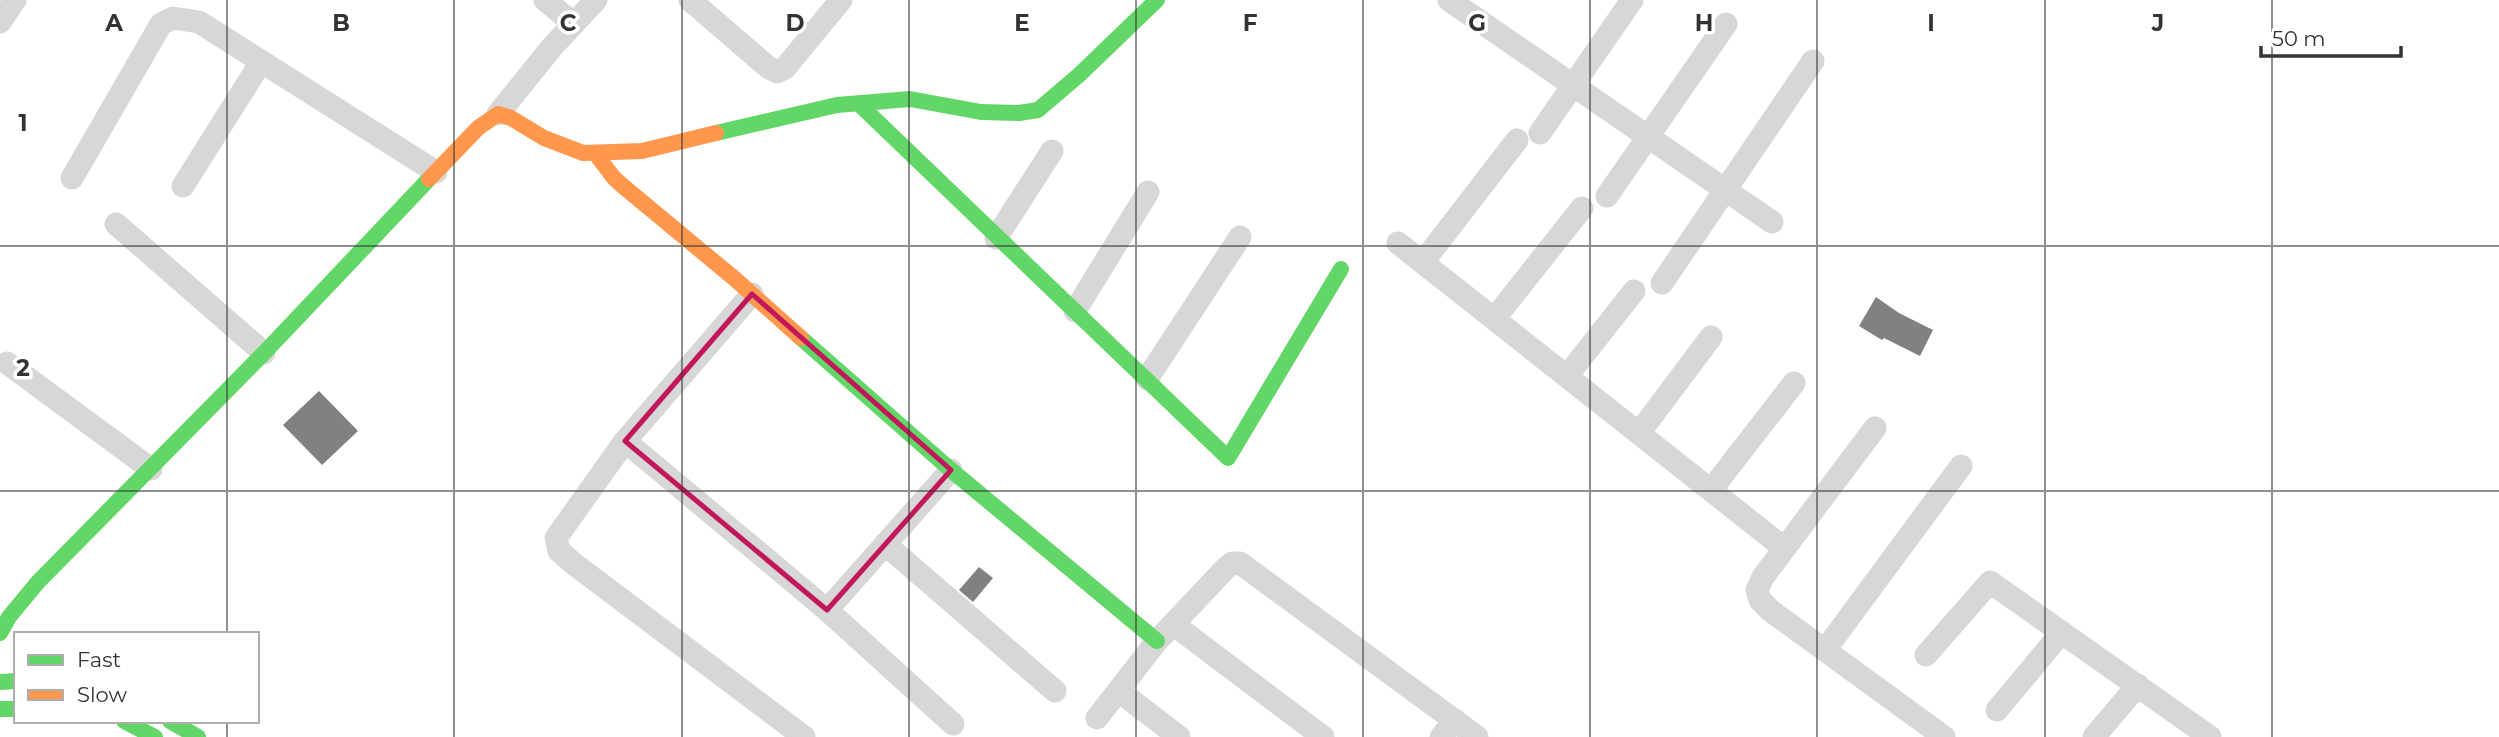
<svg xmlns="http://www.w3.org/2000/svg" width="2499" height="737" font-family="Montserrat,sans-serif">
	<rect width="100%" height="100%" fill="#fff"/>
	<path fill="#818181" d="M 1876,297 L 1899,313 L 1933,330 L 1920,356 L 1884,338 L 1882,340 L 1859,326 Z
		M 319,391 L 358,431 L 322,465 L 283,425 Z
		M 979,567 L 993,578 L 973,602 L 959,590 Z"/>
	<g fill="none" stroke-linecap="round" stroke-linejoin="round">
		<path stroke="#d7d7d7" stroke-width="23" d="M 545,0 L 574,24
			M 690,0 L 769,68 L 777,72 L 785,68 L 841,0
			M 1449,0 L 1772,222
			M 0,22 L 15,0
			M 498,114 L 552,47 L 596,0
			M 1540,133 L 1632,0
			M 72,178 L 161,24 L 173,18 L 199,22 L 436,172
			M 183,186 L 261,62
			M 1607,196 L 1726,24
			M 116,224 L 264,353
			M 996,238 L 1052,151
			M 1398,243 L 1784,548
			M 1423,262 L 1517,140
			M 1662,283 L 1813,61
			M 752,294 L 625,441 L 556,538 L 559,551 L 574,564 L 804,737
			M 1075,311 L 1148,192
			M 1494,319 L 1582,208
			M 7,363 L 151,469
			M 1567,376 L 1634,291
			M 1147,379 L 1240,237
			M 1875,428 L 1763,577 L 1757,590 L 1760,600 L 1771,611 L 1944,737
			M 1639,433 L 1711,337
			M 625,441 L 827,610 L 953,724
			M 1711,490 L 1794,383
			M 885,544 L 1055,691
			M 827,610 L 951,470
			M 1173,624 L 1323,737
			M 1825,650 L 1961,466
			M 1926,655 L 1990,582 L 2210,737
			M 1119,691 L 1179,737
			M 1997,710 L 2062,632
			M 1097,718 L 1157,641 L 1225,569 L 1232,563 L 1240,563 L 1477,737
			M 1441,737 L 1455,720
			M 2094,737 L 2138,685"/>
		<path stroke="#63d668" stroke-width="16" d="M 859,104 L 1228,458 L 1341,269
			M 716,133 L 837,105 L 910,99 L 981,112 L 1019,113 L 1038,110 L 1079,75 L 1157,0
			M 801,338 L 951,470 L 1157,641
			M 0,633 L 9,617 L 38,582 L 264,353 L 429,179
			M 0,682 L 16,681
			M 0,709 L 16,709
			M 124,721 L 155,737
			M 170,721 L 198,737"/>
		<path stroke="#ff974d" stroke-width="16" d="M 595,153 L 614,178 L 624,187 L 735,279 L 801,338
			M 429,179 L 478,128 L 498,114 L 511,118 L 544,138 L 583,153 L 642,151 L 716,133"/>
	</g>
	<path fill="none" stroke="#c2185b" stroke-width="5" stroke-linejoin="round" d="M 752,294 L 951,470 L 827,610 L 625,441 Z"/>
	<path fill="none" stroke="#333" stroke-width="2" stroke-opacity="0.55" d="M 227,0 L 227,634M 454,0 L 454,737M 682,0 L 682,737M 909,0 L 909,737M 1136,0 L 1136,737M 1363,0 L 1363,737M 1590,0 L 1590,737M 1817,0 L 1817,737M 2045,0 L 2045,737M 2272,0 L 2272,737M 0,246 L 2499,246M 0,491 L 2499,491M 227,721 L 227,737"/>
	<g font-size="23" text-anchor="middle" font-weight="bold" fill="#333" stroke="#fff" stroke-width="7" stroke-linejoin="round" paint-order="stroke">
		<text x="114" y="31">A</text>
		<text x="341" y="31">B</text>
		<text x="568" y="31">C</text>
		<text x="795" y="31">D</text>
		<text x="1022" y="31">E</text>
		<text x="1250" y="31">F</text>
		<text x="1477" y="31">G</text>
		<text x="1704" y="31">H</text>
		<text x="1931" y="31">I</text>
		<text x="2158" y="31">J</text>
		<text x="23" y="131">1</text>
		<text x="23" y="376">2</text>
	</g>
	<rect x="14" y="632" width="245" height="91" fill="#ffffff" stroke="#adadad" stroke-width="2"/>
	<rect x="28" y="655" width="35" height="10" fill="#63d668" stroke="#adadad" stroke-width="2"/>
	<text x="77" y="667" font-size="21" fill="#333333">Fast</text>
	<rect x="28" y="690" width="35" height="10" fill="#ff974d" stroke="#adadad" stroke-width="2"/>
	<text x="77" y="702" font-size="21" fill="#333333">Slow</text>
	<path d="M2261 46v10h140v-10" fill="none" stroke="#333333" stroke-width="3.5"/>
	<text x="2272" y="46" font-size="21" fill="#333333" stroke="#ffffff" stroke-width="5" paint-order="stroke">50 m</text>
</svg>
